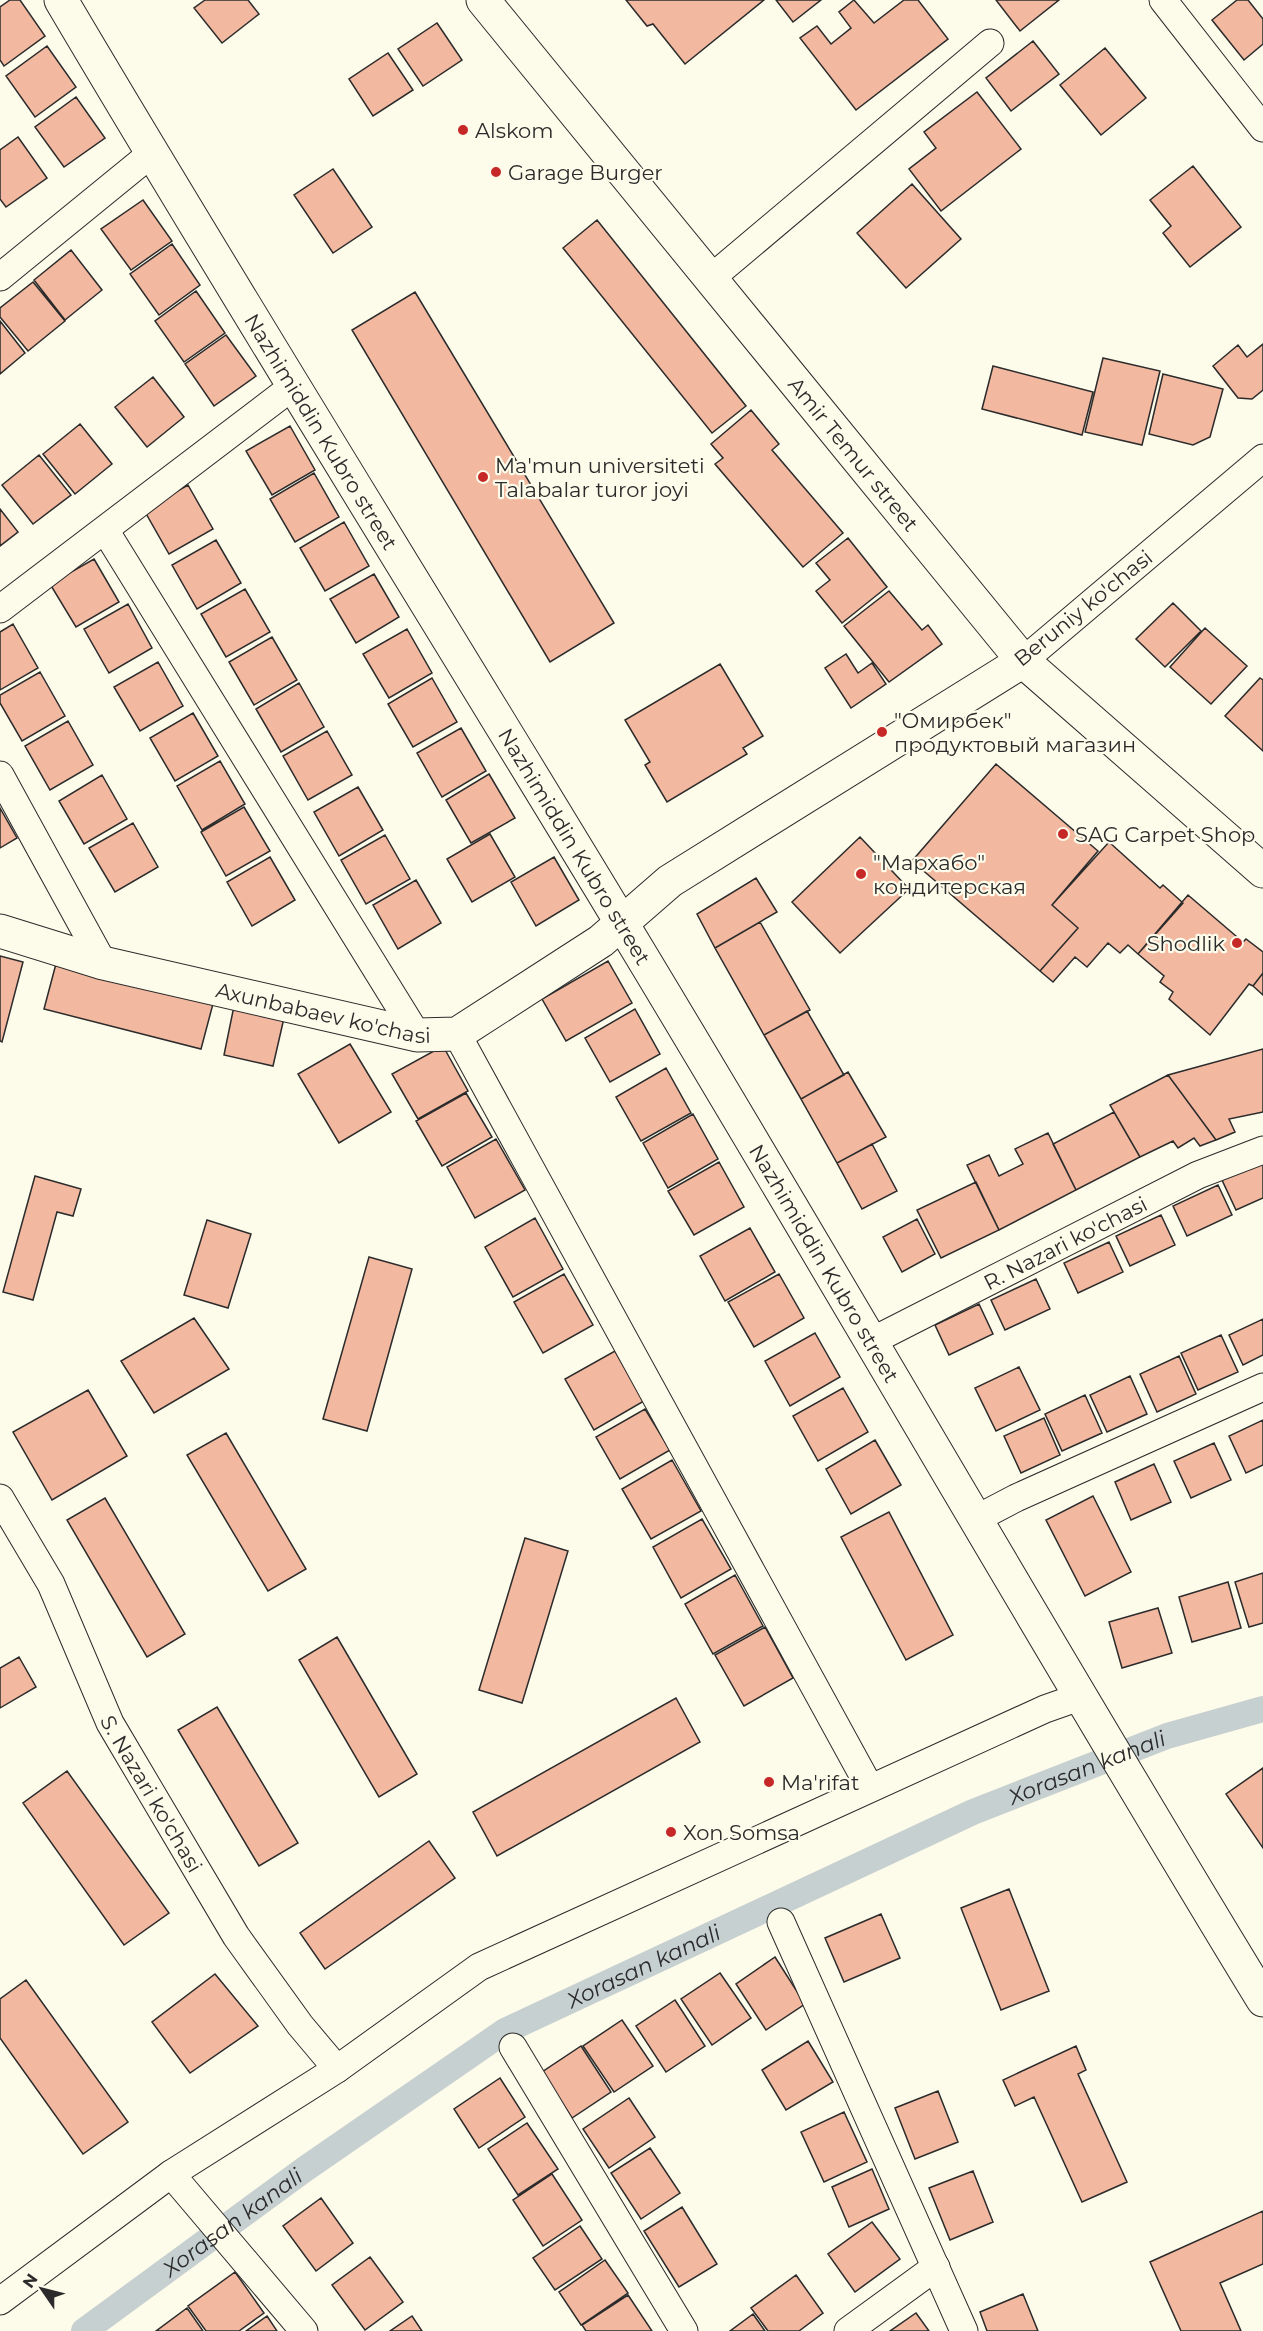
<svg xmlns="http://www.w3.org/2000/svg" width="1263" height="2331" font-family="Montserrat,sans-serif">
	<rect width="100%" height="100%" fill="#fdfbea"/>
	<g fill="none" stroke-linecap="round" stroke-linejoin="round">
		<path stroke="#c7d0d0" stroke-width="26" id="s1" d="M 84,2331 L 305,2169 L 505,2031 L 973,1812 L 1167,1736 L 1263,1709"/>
	</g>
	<path fill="#f2b8a0" stroke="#2b2b2b" stroke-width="1.5" d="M 10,0 L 20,0 L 45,36 L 4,66 L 0,60 L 0,7 Z
		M 205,0 L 248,0 L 259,14 L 222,43 L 194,8 Z
		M 626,0 L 764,0 L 685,64 L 653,24 L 647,26 Z
		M 776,0 L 821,0 L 793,22 Z
		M 854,0 L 874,23 L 904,0 L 918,0 L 948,39 L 856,110 L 800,38 L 817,26 L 831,44 L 851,28 L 839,12 Z
		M 996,0 L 1059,0 L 1020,31 Z
		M 1237,0 L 1248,0 L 1263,19 L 1263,44 L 1244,60 L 1212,20 Z
		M 437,23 L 462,60 L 423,86 L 398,49 Z
		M 1033,41 L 1059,74 L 1011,111 L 986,78 Z
		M 47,46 L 76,87 L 35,117 L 6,76 Z
		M 1105,48 L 1146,98 L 1101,135 L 1060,85 Z
		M 388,53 L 413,90 L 373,116 L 349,79 Z
		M 977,92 L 1021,149 L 941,211 L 909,169 L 936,148 L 924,132 Z
		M 76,97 L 105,138 L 64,167 L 35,127 Z
		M 18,137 L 47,178 L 6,207 L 0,199 L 0,150 Z
		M 1193,166 L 1241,227 L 1190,267 L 1163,233 L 1171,226 L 1150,200 Z
		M 333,169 L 372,227 L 333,253 L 294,195 Z
		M 912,184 L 961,239 L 906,288 L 857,233 Z
		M 143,200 L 172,241 L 131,270 L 101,229 Z
		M 597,220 L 746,406 L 712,433 L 563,248 Z
		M 172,244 L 200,285 L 159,315 L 130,274 Z
		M 71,250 L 102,290 L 65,320 L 34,280 Z
		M 33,282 L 65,321 L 28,351 L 0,317 L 0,308 Z
		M 196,291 L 225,333 L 184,362 L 155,321 Z
		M 415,292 L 614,623 L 550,662 L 352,330 Z
		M 0,321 L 25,353 L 0,374 Z
		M 226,335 L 256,376 L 214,406 L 185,364 Z
		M 1263,344 L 1263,390 L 1252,399 L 1238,398 L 1213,366 L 1238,345 L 1247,357 Z
		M 1103,358 L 1160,371 L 1142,445 L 1085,432 Z
		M 993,366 L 1093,392 L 1082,435 L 982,409 Z
		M 1163,374 L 1223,389 L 1210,437 L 1193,445 L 1149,434 Z
		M 153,377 L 184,417 L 147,447 L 115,407 Z
		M 751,410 L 779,444 L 772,450 L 843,533 L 803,567 L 715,464 L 723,458 L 711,444 Z
		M 80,424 L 112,464 L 75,494 L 43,454 Z
		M 290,426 L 315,470 L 272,495 L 246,451 Z
		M 39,455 L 71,495 L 33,524 L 2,485 Z
		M 314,473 L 339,517 L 295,542 L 270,499 Z
		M 188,485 L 213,529 L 169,554 L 144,510 Z
		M 0,509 L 18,532 L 0,546 Z
		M 344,522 L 369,566 L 325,591 L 300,548 Z
		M 848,538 L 887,587 L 842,623 L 816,591 L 830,580 L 816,563 Z
		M 216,540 L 241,583 L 197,609 L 172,565 Z
		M 94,559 L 119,602 L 76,627 L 50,584 Z
		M 374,574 L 399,617 L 356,643 L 330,599 Z
		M 245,589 L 270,632 L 226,657 L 201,614 Z
		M 889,591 L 922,630 L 928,625 L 942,644 L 889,682 L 844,626 Z
		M 1173,603 L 1201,631 L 1165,667 L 1136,639 Z
		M 128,604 L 152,648 L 109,673 L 84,629 Z
		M 13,624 L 38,668 L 0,690 L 0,632 Z
		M 1205,628 L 1247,666 L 1211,704 L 1170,667 Z
		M 407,629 L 432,673 L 389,698 L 363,654 Z
		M 272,637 L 297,680 L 254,705 L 229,662 Z
		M 846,654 L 858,673 L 872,663 L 886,684 L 851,708 L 825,668 Z
		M 158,662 L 183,706 L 140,731 L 114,687 Z
		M 720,664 L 763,736 L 743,748 L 747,754 L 667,802 L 645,765 L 650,762 L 625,720 Z
		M 40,672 L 65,716 L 22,741 L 0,703 L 0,695 Z
		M 432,678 L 457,722 L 413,747 L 388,704 Z
		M 1260,678 L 1263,680 L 1263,751 L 1225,716 Z
		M 299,683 L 324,727 L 281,752 L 256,709 Z
		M 193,713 L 218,756 L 175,781 L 150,738 Z
		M 68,721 L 93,765 L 50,790 L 25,746 Z
		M 461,728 L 486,771 L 442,797 L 417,753 Z
		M 327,731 L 352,775 L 308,800 L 283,756 Z
		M 220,761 L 245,804 L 202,830 L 177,786 Z
		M 996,764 L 1098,851 L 1052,905 L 1078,928 L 1040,971 L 912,861 Z
		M 489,774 L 515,818 L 471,843 L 446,800 Z
		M 102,775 L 127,819 L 84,844 L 59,801 Z
		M 358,787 L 383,830 L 339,856 L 314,812 Z
		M 244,807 L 270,851 L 226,876 L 201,832 Z
		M 0,808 L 17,838 L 0,848 Z
		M 133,823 L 158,867 L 115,892 L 89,848 Z
		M 490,834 L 515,877 L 472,902 L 447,859 Z
		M 385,835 L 410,879 L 366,904 L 341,860 Z
		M 860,837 L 909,889 L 840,953 L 792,902 Z
		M 1109,842 L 1160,888 L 1163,885 L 1183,903 L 1138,954 L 1128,945 L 1120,953 L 1108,943 L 1087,967 L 1075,957 L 1053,982 L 1040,971 L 1078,928 L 1052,905 Z
		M 270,857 L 295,900 L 252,926 L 227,882 Z
		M 554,857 L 579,900 L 536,926 L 511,882 Z
		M 756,878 L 777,912 L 715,948 L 697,914 Z
		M 416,880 L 441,923 L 398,949 L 373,905 Z
		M 1188,895 L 1243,942 L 1246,939 L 1263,952 L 1263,973 L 1253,986 L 1249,984 L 1210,1035 L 1169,999 L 1173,992 L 1160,982 L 1164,976 L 1138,954 Z
		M 760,922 L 810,1010 L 764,1035 L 715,948 Z
		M 0,956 L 23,962 L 2,1042 L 0,1041 Z
		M 57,960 L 214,1000 L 201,1049 L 44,1009 Z
		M 608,961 L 632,1003 L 566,1041 L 542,999 Z
		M 1263,973 L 1263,995 L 1253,986 Z
		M 234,1006 L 284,1018 L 273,1066 L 224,1055 Z
		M 635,1009 L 660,1054 L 610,1082 L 585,1038 Z
		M 807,1011 L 844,1075 L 801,1099 L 764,1035 Z
		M 350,1044 L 391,1112 L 339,1143 L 298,1074 Z
		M 443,1046 L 468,1091 L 418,1119 L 392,1074 Z
		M 1263,1049 L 1263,1112 L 1229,1119 L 1235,1132 L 1216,1140 L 1168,1075 Z
		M 666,1068 L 691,1113 L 641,1141 L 616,1097 Z
		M 848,1072 L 886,1137 L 837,1163 L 801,1099 Z
		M 1168,1075 L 1216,1140 L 1200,1146 L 1194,1138 L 1178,1148 L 1173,1141 L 1140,1157 L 1110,1105 Z
		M 466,1093 L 492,1137 L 442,1166 L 416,1121 Z
		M 1114,1112 L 1140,1157 L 1076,1190 L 1053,1144 Z
		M 693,1114 L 718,1159 L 668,1188 L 643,1143 Z
		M 1048,1133 L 1076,1190 L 999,1230 L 967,1165 L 989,1155 L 999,1176 L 1023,1164 L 1015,1149 Z
		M 496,1139 L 525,1190 L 475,1218 L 447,1167 Z
		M 872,1144 L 897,1191 L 862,1209 L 837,1163 Z
		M 1263,1161 L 1263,1198 L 1236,1210 L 1222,1180 Z
		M 719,1162 L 744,1207 L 694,1235 L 668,1191 Z
		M 35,1176 L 81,1189 L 73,1216 L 57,1212 L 33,1300 L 3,1292 Z
		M 976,1182 L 999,1230 L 941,1258 L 917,1210 Z
		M 1218,1185 L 1232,1215 L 1187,1236 L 1173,1206 Z
		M 1161,1215 L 1175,1245 L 1130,1266 L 1116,1236 Z
		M 535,1218 L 563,1269 L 513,1297 L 485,1247 Z
		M 917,1219 L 935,1254 L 902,1272 L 883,1237 Z
		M 207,1220 L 251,1234 L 228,1308 L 184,1295 Z
		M 750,1228 L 775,1272 L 725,1301 L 700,1256 Z
		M 1109,1242 L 1123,1272 L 1078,1293 L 1064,1263 Z
		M 369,1257 L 412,1269 L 367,1431 L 323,1419 Z
		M 564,1274 L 593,1325 L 543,1353 L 514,1302 Z
		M 779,1274 L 804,1318 L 754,1347 L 728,1302 Z
		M 1036,1279 L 1050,1309 L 1005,1330 L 991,1300 Z
		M 979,1304 L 993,1334 L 949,1355 L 935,1325 Z
		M 194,1318 L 229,1369 L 154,1413 L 121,1361 Z
		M 1263,1319 L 1263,1355 L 1243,1365 L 1229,1335 Z
		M 815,1333 L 840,1377 L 790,1406 L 765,1361 Z
		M 1221,1335 L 1238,1372 L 1198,1390 L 1181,1353 Z
		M 615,1351 L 644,1401 L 594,1430 L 565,1379 Z
		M 1179,1356 L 1196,1394 L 1157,1412 L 1140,1374 Z
		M 1019,1367 L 1040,1410 L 996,1431 L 975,1388 Z
		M 1130,1376 L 1147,1414 L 1107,1432 L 1090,1395 Z
		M 843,1388 L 868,1432 L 818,1461 L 793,1416 Z
		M 88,1390 L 127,1456 L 52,1500 L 13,1432 Z
		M 1085,1395 L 1102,1433 L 1062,1451 L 1045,1414 Z
		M 645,1409 L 670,1450 L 620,1479 L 596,1437 Z
		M 1044,1418 L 1060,1455 L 1021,1473 L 1004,1436 Z
		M 1263,1420 L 1263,1465 L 1246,1473 L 1229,1436 Z
		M 226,1433 L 306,1569 L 268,1591 L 187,1455 Z
		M 875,1440 L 901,1485 L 851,1514 L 826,1469 Z
		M 1214,1443 L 1231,1480 L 1191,1498 L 1174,1461 Z
		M 672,1460 L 701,1511 L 651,1539 L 622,1489 Z
		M 1154,1464 L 1171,1502 L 1131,1520 L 1115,1482 Z
		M 1093,1496 L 1131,1572 L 1085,1596 L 1046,1520 Z
		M 105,1498 L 185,1634 L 147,1657 L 67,1520 Z
		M 889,1512 L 953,1635 L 906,1660 L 841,1537 Z
		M 702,1519 L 731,1569 L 681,1598 L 653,1547 Z
		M 525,1538 L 568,1551 L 522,1703 L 479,1690 Z
		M 1263,1573 L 1263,1623 L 1249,1627 L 1235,1582 Z
		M 735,1575 L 763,1626 L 713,1654 L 685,1604 Z
		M 1228,1582 L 1241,1628 L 1192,1642 L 1179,1597 Z
		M 1158,1608 L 1172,1653 L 1122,1668 L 1109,1622 Z
		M 765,1627 L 793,1678 L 744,1706 L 715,1655 Z
		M 337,1637 L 417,1774 L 379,1797 L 299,1660 Z
		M 19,1657 L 36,1687 L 0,1708 L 0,1668 Z
		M 676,1698 L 700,1742 L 497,1856 L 473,1812 Z
		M 217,1707 L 298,1843 L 259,1866 L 178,1730 Z
		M 1263,1768 L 1263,1848 L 1226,1794 Z
		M 67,1771 L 169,1913 L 124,1945 L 23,1803 Z
		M 429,1841 L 455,1878 L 325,1969 L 300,1933 Z
		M 1009,1889 L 1049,1991 L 1001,2010 L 961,1908 Z
		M 881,1914 L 900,1958 L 844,1982 L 825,1938 Z
		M 775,1957 L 805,2004 L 766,2030 L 736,1984 Z
		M 720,1973 L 751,2018 L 712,2045 L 681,1999 Z
		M 215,1974 L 258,2026 L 190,2073 L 152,2022 Z
		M 26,1980 L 128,2122 L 83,2154 L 0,2038 L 0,1999 Z
		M 675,2000 L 705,2046 L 666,2072 L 636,2026 Z
		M 622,2020 L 653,2066 L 614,2092 L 583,2046 Z
		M 808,2041 L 833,2082 L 786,2110 L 762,2070 Z
		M 581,2046 L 611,2092 L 572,2118 L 542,2072 Z
		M 1076,2046 L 1086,2070 L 1078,2074 L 1127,2182 L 1082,2202 L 1034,2097 L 1015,2106 L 1003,2080 Z
		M 500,2078 L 525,2117 L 479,2148 L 454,2109 Z
		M 938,2091 L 958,2142 L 915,2159 L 895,2108 Z
		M 629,2098 L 655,2137 L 609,2168 L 583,2129 Z
		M 844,2112 L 867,2162 L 824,2182 L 801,2132 Z
		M 527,2123 L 558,2169 L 518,2195 L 488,2149 Z
		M 650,2148 L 680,2193 L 641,2219 L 611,2173 Z
		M 872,2169 L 889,2209 L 849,2227 L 832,2187 Z
		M 973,2171 L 993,2222 L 950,2240 L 929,2188 Z
		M 552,2174 L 582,2220 L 543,2246 L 513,2200 Z
		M 321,2198 L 353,2243 L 316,2271 L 283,2226 Z
		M 682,2207 L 717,2264 L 679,2287 L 644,2231 Z
		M 1263,2211 L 1263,2264 L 1220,2283 L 1241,2331 L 1181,2331 L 1150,2262 Z
		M 872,2222 L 900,2259 L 855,2292 L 828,2254 Z
		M 580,2226 L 602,2259 L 555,2290 L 533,2258 Z
		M 370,2257 L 403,2302 L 365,2330 L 332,2285 Z
		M 605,2260 L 628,2293 L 581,2325 L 559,2292 Z
		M 235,2272 L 264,2313 L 239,2331 L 206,2331 L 188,2306 Z
		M 796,2275 L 823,2313 L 799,2331 L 768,2331 L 751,2308 Z
		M 1023,2294 L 1038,2331 L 987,2331 L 980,2312 Z
		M 628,2295 L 652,2331 L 586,2331 L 582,2325 Z
		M 187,2308 L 203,2331 L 156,2331 Z
		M 916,2313 L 929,2331 L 890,2331 Z
		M 753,2314 L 765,2331 L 730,2331 Z
		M 267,2316 L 277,2331 L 246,2331 Z
		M 412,2316 L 422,2331 L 390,2331 Z"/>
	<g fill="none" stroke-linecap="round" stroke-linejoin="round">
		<defs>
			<g id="minor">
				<path d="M 1163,0 L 1263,128"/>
				<path d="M 0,277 L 152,153"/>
				<path d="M 710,279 L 990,43"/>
				<path d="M 105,530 L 417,1035"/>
				<path d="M 0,609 L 292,387"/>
				<path d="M 1023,661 L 1263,458"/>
				<path d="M 0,775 L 103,963"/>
				<path d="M 457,1034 L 870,1788"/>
				<path id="s2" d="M 870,1342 L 1198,1175 L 1263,1150"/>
				<path id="s3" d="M 0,1498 L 51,1584 L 110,1723 L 236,1936 L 300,2025 L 337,2069"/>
				<path d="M 974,1520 L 1016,1498 L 1263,1387"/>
				<path d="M 781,1922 L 964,2331"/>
				<path d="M 513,2047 L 684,2331"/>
				<path d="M 171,2174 L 304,2331"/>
				<path d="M 0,2301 L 171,2174 L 337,2069 L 479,1967 L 1045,1709 L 1082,1696"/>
				<path d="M 848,2331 L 936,2267"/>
			</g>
			<g id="major">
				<path id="s4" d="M 61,0 C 244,310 435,614 621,922 C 838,1280 1045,1643 1263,2000"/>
				<path id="s5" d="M 483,0 L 1023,661 L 1263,871"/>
				<path id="s6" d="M 0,931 L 103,963 L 417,1035 L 457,1034 L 601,941 L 670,881 L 1023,661"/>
			</g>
		</defs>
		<use href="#minor" stroke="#2b2b2b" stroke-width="29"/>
		<use href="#major" stroke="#2b2b2b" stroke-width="35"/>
		<use href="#minor" stroke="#fdfbea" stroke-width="27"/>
		<use href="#major" stroke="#fdfbea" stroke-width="33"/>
	</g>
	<g fill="#c62828" stroke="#fdfbea" stroke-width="2">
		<circle cx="463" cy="130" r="6"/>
		<circle cx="496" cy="172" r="6"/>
		<circle cx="483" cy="477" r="6"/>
		<circle cx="882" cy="732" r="6"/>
		<circle cx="1063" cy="834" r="6"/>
		<circle cx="861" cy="874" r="6"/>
		<circle cx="1237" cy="943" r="6"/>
		<circle cx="769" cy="1782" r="6"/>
		<circle cx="671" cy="1832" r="6"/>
	</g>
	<g text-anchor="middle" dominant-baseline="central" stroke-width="4.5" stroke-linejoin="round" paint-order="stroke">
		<g font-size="21" fill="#2b2b2b" stroke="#fdfbea" text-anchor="start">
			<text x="475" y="130">Alskom</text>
			<text x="508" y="172">Garage Burger</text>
			<text x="495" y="465">Ma'mun universiteti<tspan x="495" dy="24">Talabalar turor joyi</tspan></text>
			<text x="894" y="720">"Омирбек"<tspan x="894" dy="24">продуктовый магазин</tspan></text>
			<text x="1075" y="834">SAG Carpet Shop</text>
			<text x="873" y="862">"Мархабо"<tspan x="873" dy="24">кондитерская</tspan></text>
			<text x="1225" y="943" text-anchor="end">Shodlik</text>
			<text x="781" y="1782">Ma'rifat</text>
			<text x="683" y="1832">Xon Somsa</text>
		</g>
		<g font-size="21" fill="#2b2b2b" stroke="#fdfbea">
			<text stroke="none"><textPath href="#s4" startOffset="504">Nazhimiddin Kubro street</textPath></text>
			<text stroke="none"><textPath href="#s5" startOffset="586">Amir Temur street</textPath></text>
			<text transform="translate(1083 608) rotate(-39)">Beruniy ko'chasi</text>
			<text stroke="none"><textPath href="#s4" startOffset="990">Nazhimiddin Kubro street</textPath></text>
			<text stroke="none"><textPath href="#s6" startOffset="334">Axunbabaev ko'chasi</textPath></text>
			<text stroke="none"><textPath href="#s2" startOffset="219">R. Nazari ko'chasi</textPath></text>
			<text stroke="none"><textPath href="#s4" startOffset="1476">Nazhimiddin Kubro street</textPath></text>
			<text stroke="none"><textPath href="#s3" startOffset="333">S. Nazari ko'chasi</textPath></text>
		</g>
		<g font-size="22" font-style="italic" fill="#2b2b2b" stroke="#fdfbea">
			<text stroke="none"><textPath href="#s1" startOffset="1156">Xorasan kanali</textPath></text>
			<text stroke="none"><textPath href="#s1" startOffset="670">Xorasan kanali</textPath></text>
			<text stroke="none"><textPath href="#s1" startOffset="184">Xorasan kanali</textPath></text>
		</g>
	</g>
	<g transform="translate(42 2289) rotate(305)" stroke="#fdfbea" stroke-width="4.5" paint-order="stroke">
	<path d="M0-4.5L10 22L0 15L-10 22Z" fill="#2b2b2b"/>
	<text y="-9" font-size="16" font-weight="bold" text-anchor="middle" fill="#2b2b2b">N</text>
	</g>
</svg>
